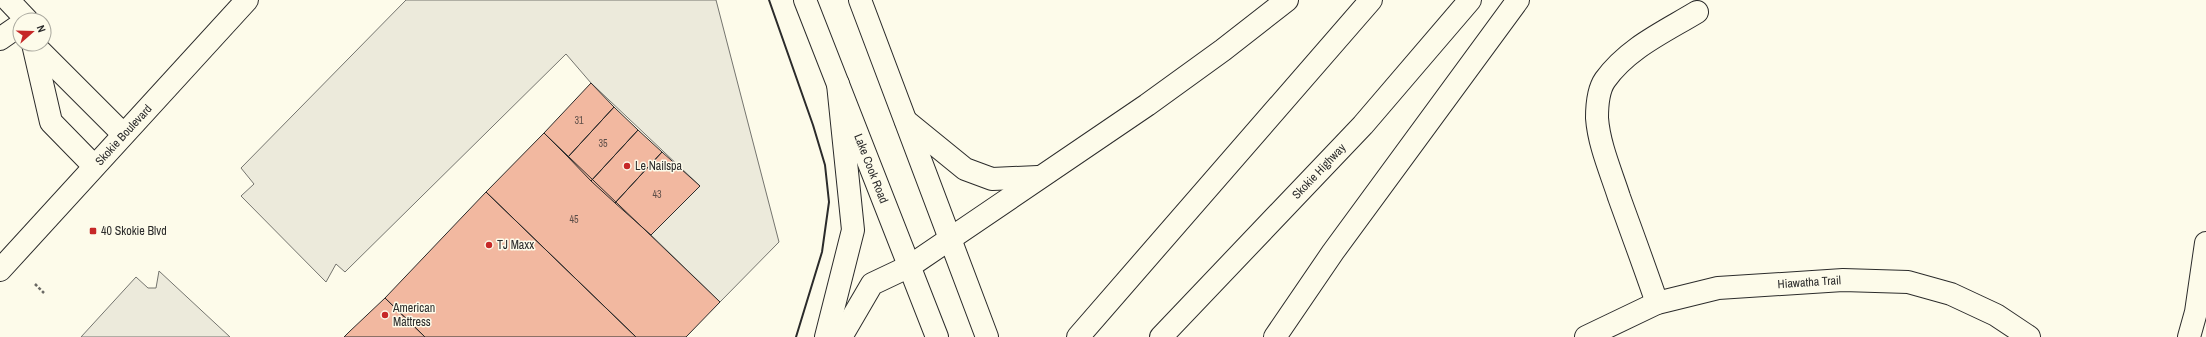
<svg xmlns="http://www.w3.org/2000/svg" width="2206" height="337" font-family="'Archivo Narrow',sans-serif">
	<rect width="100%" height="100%" fill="#fdfbea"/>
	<path fill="#eceadb" stroke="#74746e" d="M 406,0 L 716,0 L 779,242 L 720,302 L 651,235 L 700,186 L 591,83 L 566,54 L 345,272 L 336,264 L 326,282 L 241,196 L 254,184 L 241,168 Z
		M 159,271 L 230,337 L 81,337 L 136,277 L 148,288 L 156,288 Z"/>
	<path fill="#f2b8a0" stroke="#2b2b2b" d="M 591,83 L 614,107 L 568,157 L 544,133 Z
		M 614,107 L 638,130 L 591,181 L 568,157 Z
		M 638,130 L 662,152 L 615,203 L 591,181 Z
		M 544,133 L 720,302 L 686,337 L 636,337 L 486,192 Z
		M 662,152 L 700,186 L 651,235 L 615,203 Z
		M 486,192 L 636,337 L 425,337 L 385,298 Z
		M 385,298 L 425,337 L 344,337 L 349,332 Z"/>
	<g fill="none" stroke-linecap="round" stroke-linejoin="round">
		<defs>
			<g id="minor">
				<path d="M 8,0 L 27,20"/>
				<path d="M 0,39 L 20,25"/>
				<path d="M 33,44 L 51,122 L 94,166"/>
				<path d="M 33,44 L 123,134"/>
				<path d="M 1657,303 C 1645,268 1632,233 1619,197 C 1611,172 1599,145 1597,118 C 1597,107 1598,90 1605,80 C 1628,48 1664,32 1697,12"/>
				<path id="s1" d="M 1586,337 L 1657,303 L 1718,288 L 1843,280 L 1908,282 L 1951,294 L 1996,315 L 2029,337"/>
				<path d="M 2189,337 L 2196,312 L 2206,243"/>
			</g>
			<g id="major">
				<path id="s2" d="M 805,0 L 937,337"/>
				<path d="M 860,0 L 987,337"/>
				<path id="s3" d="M 0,270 L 247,0"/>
			</g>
			<g id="highway">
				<path d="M 906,121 L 965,169 L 992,179 L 1038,177"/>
				<path d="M 826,337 L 853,230 L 838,84"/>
				<path d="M 841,337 L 872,284 L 910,266 L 1147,105 L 1223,50 L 1287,0"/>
				<path d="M 1078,337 L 1371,0"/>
				<path id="s4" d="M 1161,337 L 1363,125 L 1470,0"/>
				<path d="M 1275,337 L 1333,252 L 1518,0"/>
			</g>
		</defs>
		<use href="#minor" stroke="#2b2b2b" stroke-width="24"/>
		<use href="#major" stroke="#2b2b2b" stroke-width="24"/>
		<use href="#highway" stroke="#2b2b2b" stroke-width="24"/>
		<path stroke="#6a6964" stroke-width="2.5" stroke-dasharray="3 2" stroke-linecap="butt" d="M 35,284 L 44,293"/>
		<use href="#minor" stroke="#fdfbea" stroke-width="22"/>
		<use href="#major" stroke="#fdfbea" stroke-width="22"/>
		<use href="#highway" stroke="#fdfbea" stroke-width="22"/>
		<path stroke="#2b2b2b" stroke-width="2" d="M 769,0 L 813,125 L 825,165 L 829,202 L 822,252 L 796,337"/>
	</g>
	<g fill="#c62828" stroke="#fdfbea" stroke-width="1.5">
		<circle cx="627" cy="166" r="4"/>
		<rect x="89" y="227" width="8" height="8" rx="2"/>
		<circle cx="489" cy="245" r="4"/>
		<circle cx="385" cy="315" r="4"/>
	</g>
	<g text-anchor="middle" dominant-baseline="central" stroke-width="3" stroke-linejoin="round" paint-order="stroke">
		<g font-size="10" fill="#5d4e48">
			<text x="579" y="120">31</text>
			<text x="603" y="143">35</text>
			<text x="657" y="194">43</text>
			<text x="574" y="219">45</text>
		</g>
		<g font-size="12" fill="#2b2b2b" stroke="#fdfbea">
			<text stroke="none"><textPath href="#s3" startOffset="183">Skokie Boulevard</textPath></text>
			<text stroke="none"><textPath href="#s2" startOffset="181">Lake Cook Road</textPath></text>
			<text stroke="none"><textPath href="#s4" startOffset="229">Skokie Highway</textPath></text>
			<text stroke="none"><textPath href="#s1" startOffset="233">Hiawatha Trail</textPath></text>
		</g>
		<g font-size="12" fill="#2b2b2b" stroke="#fdfbea" text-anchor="start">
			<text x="635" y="166">Le Nailspa</text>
			<text x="101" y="231">40 Skokie Blvd</text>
			<text x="497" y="245">TJ Maxx</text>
			<text x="393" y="308">American<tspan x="393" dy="14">Mattress</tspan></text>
		</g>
	</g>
	<g transform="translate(32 32) rotate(70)"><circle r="19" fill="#fdfbea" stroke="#a9a89e"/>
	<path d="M0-3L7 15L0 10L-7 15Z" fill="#c62828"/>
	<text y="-6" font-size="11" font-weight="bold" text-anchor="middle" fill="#2b2b2b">N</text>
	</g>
</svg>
